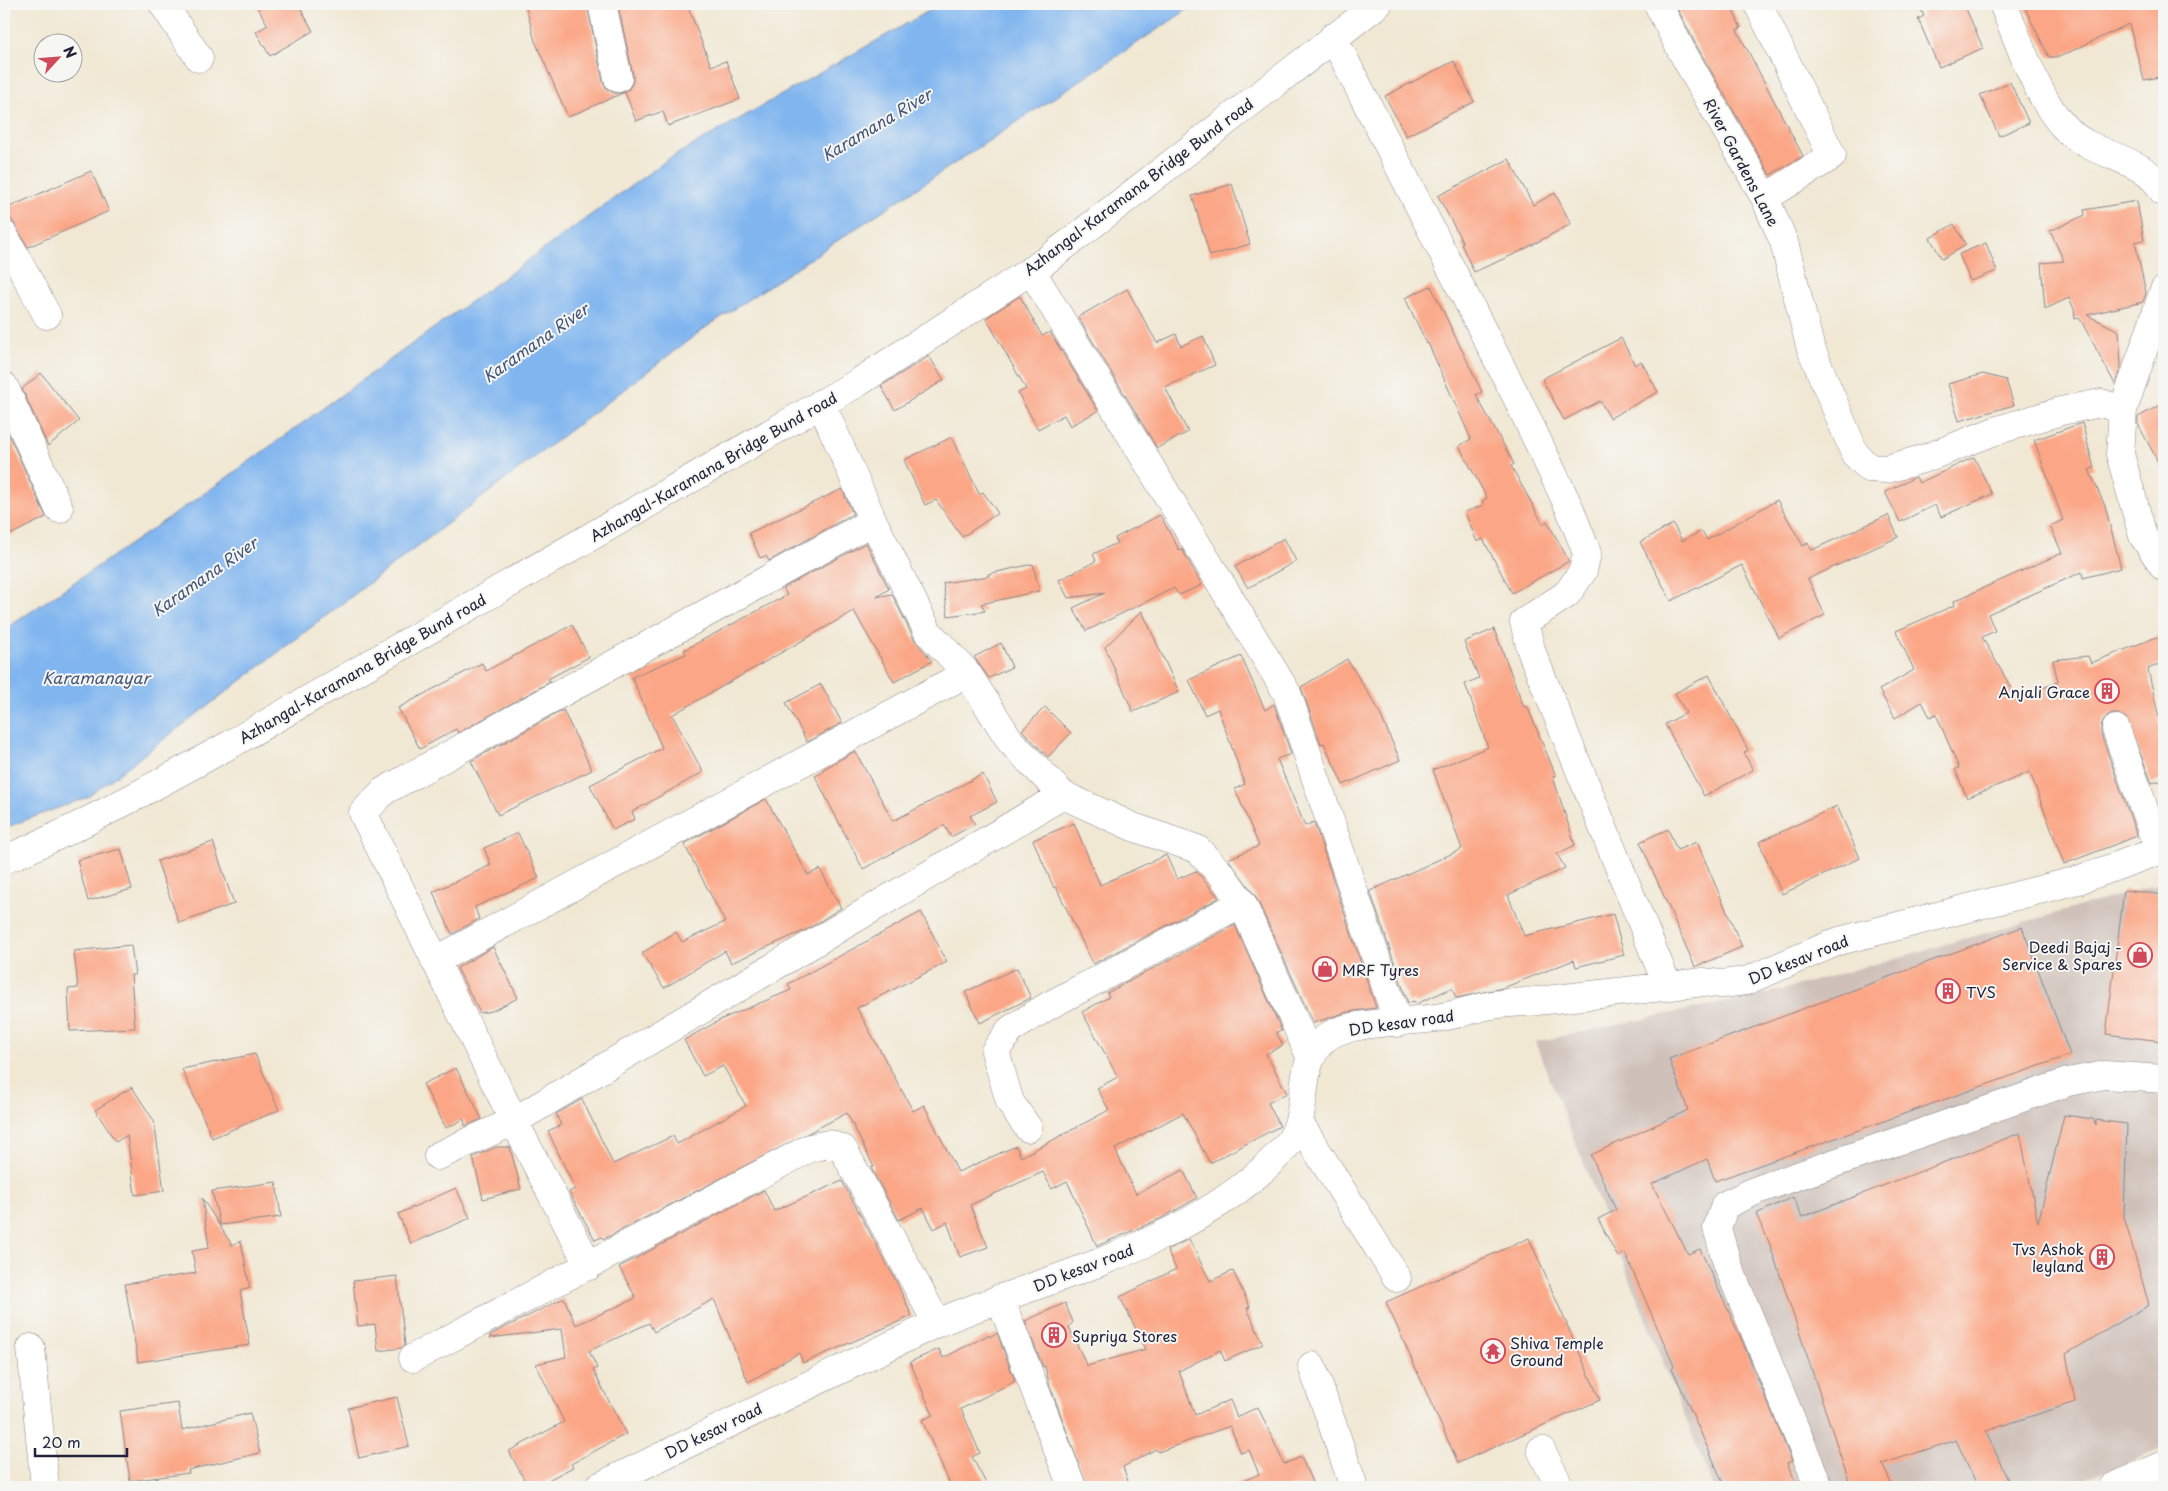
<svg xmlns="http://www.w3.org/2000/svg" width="2168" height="1491" font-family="'Playpen Sans',sans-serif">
	<rect width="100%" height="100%" fill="#f6f6f2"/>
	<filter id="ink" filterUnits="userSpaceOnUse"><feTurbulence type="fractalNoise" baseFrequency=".02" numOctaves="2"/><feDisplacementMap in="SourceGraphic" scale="10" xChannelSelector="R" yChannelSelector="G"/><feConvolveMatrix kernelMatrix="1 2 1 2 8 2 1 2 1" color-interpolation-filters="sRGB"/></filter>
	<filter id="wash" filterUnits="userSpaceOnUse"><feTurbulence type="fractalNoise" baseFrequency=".0096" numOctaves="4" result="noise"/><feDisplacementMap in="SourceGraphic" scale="20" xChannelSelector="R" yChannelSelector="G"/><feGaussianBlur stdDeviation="1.12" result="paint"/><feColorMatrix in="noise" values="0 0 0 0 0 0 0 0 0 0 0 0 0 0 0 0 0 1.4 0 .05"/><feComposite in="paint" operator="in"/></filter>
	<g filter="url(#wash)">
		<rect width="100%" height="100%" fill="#f1e8d4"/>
		<path fill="#cfc1ba" d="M 2164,883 L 2164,1448 L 2067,1487 L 1713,1487 L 1535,1042 L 1778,991 Z"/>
		<path fill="#80b5ef" stroke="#516c95" d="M 941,4 L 1196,4 L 702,330 L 88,797 L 4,828 L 4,630 L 211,489 L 667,160 Z"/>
		<g id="blocks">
			<path fill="#fba787" d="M 255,4 L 298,4 L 313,31 L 270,56 L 256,32 L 268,25 Z
				M 525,4 L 587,4 L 603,82 L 607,89 L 614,93 L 621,93 L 629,89 L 633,82 L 633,75 L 618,5 L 687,4 L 711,66 L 726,61 L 740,99 L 668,126 L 663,111 L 636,121 L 625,92 L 568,117 L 535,41 Z
				M 1675,4 L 1730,4 L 1741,28 L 1737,30 L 1803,156 L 1770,175 L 1695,43 Z
				M 1918,4 L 1964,4 L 1983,48 L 1939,67 L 1918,19 L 1924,16 Z
				M 2023,4 L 2164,4 L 2164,76 L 2144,80 L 2129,24 L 2059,57 L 2049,57 Z
				M 1454,61 L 1474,102 L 1406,136 L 1385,96 Z
				M 2010,82 L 2029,123 L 1999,136 L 1980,95 Z
				M 1509,159 L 1533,205 L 1555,193 L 1571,224 L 1517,253 L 1474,272 L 1461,244 L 1463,243 L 1438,196 Z
				M 91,171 L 109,211 L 28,247 L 5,209 Z
				M 1232,184 L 1250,244 L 1210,256 L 1192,196 Z
				M 2137,201 L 2144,240 L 2135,242 L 2146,293 L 2143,302 L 2087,315 L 2119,331 L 2121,367 L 2115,384 L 2079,317 L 2075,318 L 2074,309 L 2069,298 L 2045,309 L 2041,263 L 2064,261 L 2050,231 L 2085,215 L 2084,210 Z
				M 1954,224 L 1966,245 L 1942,259 L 1930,238 Z
				M 1986,243 L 1997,271 L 1970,281 L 1959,254 Z
				M 1431,286 L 1482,392 L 1476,395 L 1514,464 L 1511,466 L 1543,524 L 1547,521 L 1569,561 L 1512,593 L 1483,539 L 1477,542 L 1465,512 L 1484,505 L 1482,501 L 1487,498 L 1459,446 L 1471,439 L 1428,343 L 1427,344 L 1405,298 Z
				M 1127,289 L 1157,343 L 1176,334 L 1181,346 L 1203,336 L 1215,365 L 1165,387 L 1188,432 L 1157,448 L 1078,317 Z
				M 1020,296 L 1042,336 L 1050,332 L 1098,411 L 1070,426 L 1064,415 L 1038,429 L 1018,393 L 1026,389 L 986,318 Z
				M 1621,338 L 1635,365 L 1641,361 L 1658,392 L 1610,418 L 1600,401 L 1564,420 L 1542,379 Z
				M 929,356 L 944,380 L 895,410 L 881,386 Z
				M 41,373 L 79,421 L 48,446 L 22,389 Z
				M 1983,374 L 2006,380 L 2014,405 L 1959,421 L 1948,384 Z
				M 2164,403 L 2164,473 L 2138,424 L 2138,417 Z
				M 2082,423 L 2094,468 L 2089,470 L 2105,506 L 2121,568 L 2083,578 L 2082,572 L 1988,614 L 1995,631 L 1982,637 L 2017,698 L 2058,682 L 2053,660 L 2088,656 L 2091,663 L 2164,634 L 2164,662 L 2148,669 L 2162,732 L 2164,732 L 2164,780 L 2152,783 L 2126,718 L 2118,714 L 2111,714 L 2104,719 L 2101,726 L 2101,734 L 2137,836 L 2064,864 L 2030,772 L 1967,798 L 1955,769 L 1959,768 L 1936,714 L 1930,717 L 1922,702 L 1895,718 L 1879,690 L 1914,670 L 1896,631 L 1955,605 L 1954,601 L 2062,553 L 2050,526 L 2063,520 L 2034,440 Z
				M 4,424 L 46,517 L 4,538 Z
				M 952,437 L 979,494 L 983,492 L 998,513 L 962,537 L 936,500 L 925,505 L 904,460 Z
				M 1974,457 L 1992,494 L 1941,517 L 1935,505 L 1900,522 L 1885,492 L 1916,477 L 1919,483 Z
				M 842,489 L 853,514 L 769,561 L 766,556 L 760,558 L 749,533 Z
				M 1777,500 L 1803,546 L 1808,543 L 1812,550 L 1888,515 L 1898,537 L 1808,579 L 1825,615 L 1779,638 L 1742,565 L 1671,601 L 1640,542 L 1673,524 L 1682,541 L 1702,531 L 1707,540 Z
				M 1160,515 L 1179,550 L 1182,549 L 1202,585 L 1179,595 L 1174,588 L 1086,631 L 1073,608 L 1105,593 L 1068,598 L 1059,580 L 1096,561 L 1093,554 L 1117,543 L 1115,538 Z
				M 1284,538 L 1296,561 L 1248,588 L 1235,567 Z
				M 866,543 L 889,589 L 876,597 L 892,594 L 914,639 L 932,661 L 894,682 L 854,611 L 672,715 L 703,772 L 632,812 L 635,819 L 613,830 L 590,785 L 662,748 L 632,677 L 686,654 L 684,650 L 787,595 L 783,588 Z
				M 1033,564 L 1039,591 L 981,604 L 985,611 L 948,616 L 943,583 L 989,576 L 988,574 Z
				M 1142,611 L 1179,692 L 1133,712 L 1105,647 Z
				M 572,625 L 589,657 L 548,679 L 550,682 L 458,733 L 456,729 L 420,749 L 398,708 L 482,663 L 486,671 Z
				M 1494,629 L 1524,707 L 1527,706 L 1556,776 L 1553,777 L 1575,845 L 1557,854 L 1565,868 L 1508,895 L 1524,936 L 1613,914 L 1624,955 L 1576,967 L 1574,960 L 1503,988 L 1456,998 L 1452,988 L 1416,1004 L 1414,1001 L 1408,1003 L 1370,891 L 1462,849 L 1433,770 L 1488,747 L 1465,684 L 1479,678 L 1464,642 Z
				M 1001,643 L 1012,667 L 989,678 L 974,657 Z
				M 1241,656 L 1265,710 L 1274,704 L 1291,754 L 1277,759 L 1305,826 L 1314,822 L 1376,1008 L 1347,1012 L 1313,1023 L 1256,897 L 1228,859 L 1259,846 L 1235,789 L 1245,784 L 1218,709 L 1205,715 L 1189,680 Z
				M 1347,659 L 1377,707 L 1400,760 L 1343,785 L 1324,743 L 1321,744 L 1301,687 Z
				M 1709,675 L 1748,750 L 1744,753 L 1753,770 L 1704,796 L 1665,724 L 1686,713 L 1675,693 Z
				M 821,684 L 842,723 L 807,742 L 786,703 Z
				M 1045,707 L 1071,733 L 1048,757 L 1022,730 Z
				M 563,710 L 592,770 L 498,815 L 471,761 Z
				M 855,751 L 893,821 L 983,774 L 997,802 L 970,816 L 975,824 L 951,837 L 944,825 L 863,869 L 815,776 L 823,772 L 822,770 Z
				M 766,799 L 808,875 L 820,869 L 841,908 L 808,929 L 731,963 L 725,951 L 664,988 L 642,953 L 676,932 L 682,942 L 725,922 L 684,844 Z
				M 1837,806 L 1860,858 L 1782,894 L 1759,842 Z
				M 1074,823 L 1100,885 L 1166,855 L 1177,879 L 1196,871 L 1219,898 L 1093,964 L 1056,887 L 1054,888 L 1033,840 Z
				M 1668,829 L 1677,850 L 1697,842 L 1742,947 L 1695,967 L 1640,842 Z
				M 518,833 L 539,878 L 475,907 L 479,919 L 452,934 L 433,892 L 491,865 L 484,848 Z
				M 213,842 L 234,904 L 179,923 L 157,861 Z
				M 121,849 L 132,889 L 88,901 L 77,860 Z
				M 2124,890 L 2164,895 L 2164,1015 L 2161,1041 L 2106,1034 Z
				M 921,912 L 947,962 L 857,1008 L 913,1111 L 924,1105 L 958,1172 L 1016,1146 L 1021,1157 L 1109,1110 L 1097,1088 L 1118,1077 L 1082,1012 L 1109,997 L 1107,993 L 1235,925 L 1282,1031 L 1276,1032 L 1283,1045 L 1266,1054 L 1287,1093 L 1268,1103 L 1280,1126 L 1210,1163 L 1183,1113 L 1115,1149 L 1136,1194 L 1183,1170 L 1197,1198 L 1162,1218 L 1097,1246 L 1067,1181 L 1052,1189 L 1043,1172 L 970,1205 L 988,1247 L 960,1257 L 947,1222 L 934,1229 L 923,1208 L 899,1220 L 871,1168 L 874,1167 L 847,1113 L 604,1239 L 602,1237 L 595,1240 L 569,1192 L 575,1189 L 548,1131 L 561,1125 L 556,1114 L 582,1099 L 613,1164 L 673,1136 L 677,1144 L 746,1106 L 723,1066 L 703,1076 L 684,1040 L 722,1019 L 791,990 L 788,984 Z
				M 2022,927 L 2070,1055 L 1715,1181 L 1707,1159 L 1652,1184 L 1688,1254 L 1700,1249 L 1743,1343 L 1792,1461 L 1787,1463 L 1798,1487 L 1725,1487 L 1672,1368 L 1674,1366 L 1625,1253 L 1618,1257 L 1598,1219 L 1616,1210 L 1591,1155 L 1688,1110 L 1669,1059 Z
				M 131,945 L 135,975 L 131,975 L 135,1028 L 70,1031 L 68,989 L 78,988 L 74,951 Z
				M 493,947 L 518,998 L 492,1011 L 480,1013 L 457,968 Z
				M 1017,968 L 1031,998 L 980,1023 L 965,992 Z
				M 255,1054 L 279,1110 L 212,1138 L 182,1069 Z
				M 456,1068 L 482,1119 L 465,1126 L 464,1119 L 446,1128 L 423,1084 Z
				M 132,1087 L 154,1121 L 164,1191 L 135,1195 L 127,1135 L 116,1142 L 95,1110 Z
				M 2064,1115 L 2093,1119 L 2096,1125 L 2096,1120 L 2127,1124 L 2124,1217 L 2149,1305 L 2066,1354 L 2075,1402 L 1986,1431 L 2011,1487 L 1978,1487 L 1956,1440 L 1882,1464 L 1893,1487 L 1851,1487 L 1769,1242 L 1756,1214 L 1793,1197 L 1802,1217 L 2020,1133 L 2038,1223 Z
				M 496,1147 L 510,1147 L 521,1189 L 483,1199 L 473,1157 Z
				M 842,1181 L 896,1281 L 912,1316 L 803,1363 L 799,1353 L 748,1382 L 714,1299 L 654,1332 L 649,1323 L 589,1351 L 597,1368 L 593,1370 L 626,1434 L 571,1464 L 573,1467 L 535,1487 L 528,1487 L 509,1451 L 564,1422 L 536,1364 L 566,1357 L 562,1329 L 490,1338 L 490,1335 L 564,1298 L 576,1325 L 636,1298 L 619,1267 L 764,1190 L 774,1211 Z
				M 276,1182 L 281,1217 L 220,1225 L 212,1191 Z
				M 456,1188 L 470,1218 L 411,1244 L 398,1214 Z
				M 202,1198 L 232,1245 L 241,1241 L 250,1288 L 240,1291 L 250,1345 L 138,1362 L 125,1284 L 196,1273 L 192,1251 L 209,1248 Z
				M 1529,1238 L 1600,1400 L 1458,1463 L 1386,1302 Z
				M 1189,1239 L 1210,1281 L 1233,1271 L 1250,1307 L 1247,1308 L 1263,1344 L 1225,1361 L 1220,1350 L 1179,1371 L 1195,1415 L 1230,1400 L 1237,1417 L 1258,1407 L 1284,1464 L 1301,1457 L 1314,1487 L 1229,1487 L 1259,1474 L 1249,1450 L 1241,1453 L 1230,1426 L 1158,1452 L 1156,1449 L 1123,1467 L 1128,1481 L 1108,1487 L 1087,1487 L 1049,1383 L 1045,1366 L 1043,1367 L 1025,1321 L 1065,1303 L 1073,1322 L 1069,1327 L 1087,1366 L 1146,1349 L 1120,1297 L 1176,1269 L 1167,1250 Z
				M 397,1276 L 405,1345 L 401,1348 L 378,1351 L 375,1324 L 358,1326 L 353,1281 Z
				M 997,1333 L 1015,1381 L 961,1409 L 980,1453 L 972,1457 L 988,1487 L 951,1487 L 922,1420 L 933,1415 L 910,1362 L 939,1349 L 943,1358 L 988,1335 L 989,1337 Z
				M 397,1397 L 409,1446 L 359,1458 L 348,1408 Z
				M 178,1403 L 182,1430 L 250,1413 L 260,1453 L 188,1470 L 189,1473 L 130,1481 L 120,1411 Z"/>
		</g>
	</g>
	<g filter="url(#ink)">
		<use href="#blocks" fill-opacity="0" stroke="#8a8588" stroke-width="1"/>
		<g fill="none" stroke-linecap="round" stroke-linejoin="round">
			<defs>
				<path id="minor" d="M 163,4 L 199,58
					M 602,4 L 618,78
					M 1658,4 L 1681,50 L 1765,198 L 1784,242 L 1810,346 L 1855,454 L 1869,468 L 1887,469 L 1926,458 L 1995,431 L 2061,411 L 2101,403 L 2123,410
					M 1758,4 L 1832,156 L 1765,198
					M 2003,4 C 2019,41 2038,102 2067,130 C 2096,158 2145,156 2164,193
					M 1333,37 L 1517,398 L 1569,507 L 1587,553 L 1583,571 L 1567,594 L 1524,622 L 1532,653 L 1668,987
					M 4,235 L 47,315
					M 1031,270 L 1287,693 L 1398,1023
					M 2164,290 L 2123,410 L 2120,454 L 2143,536 L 2164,567
					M 4,386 L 59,509
					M 821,403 L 873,521 L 928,632 L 967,673 L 1011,742 L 1063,795 L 1133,827 L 1197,849 L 1222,875 L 1242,903 L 1310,1056
					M 2116,729 L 2159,851
					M 4,860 C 82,827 156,785 231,744 L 859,382 L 1044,262 L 1378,4
					M 435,961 L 967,673
					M 1299,1122 L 1397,1278
					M 1028,1128 L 1010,1102 L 995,1051 L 1010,1030 L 1048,1006 L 1242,903
					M 438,1156 L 514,1121 L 1063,795
					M 589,1266 L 514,1121 L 363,813 L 384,791 L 873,521
					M 1000,1298 L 1072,1487
					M 31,1348 L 45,1487
					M 413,1358 L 810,1148 L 829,1144 L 843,1149 L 937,1323
					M 1312,1366 L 1354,1487
					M 1541,1450 L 1560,1487
					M 598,1487 L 937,1323 C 1053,1274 1201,1244 1287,1145 C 1314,1113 1291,1061 1330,1035 C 1349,1022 1409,1022 1435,1018 C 1455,1016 1473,1008 1492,1005 C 1507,1002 1522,1003 1537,1001 C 1592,995 1647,989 1703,982 L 1721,984 L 1746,981 L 1839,941 L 2078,880 L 2164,849
					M 1819,1487 L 1727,1263 L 1717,1228 L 1725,1205 L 1757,1190 L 2068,1082 L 2105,1075 L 2164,1079
					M 2113,1487 L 2164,1465"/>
			</defs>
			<use href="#minor" stroke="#8a8588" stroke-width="29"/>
			<use href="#minor" stroke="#fff" stroke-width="28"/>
		</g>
	</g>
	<defs>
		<symbol id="building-ring" viewBox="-11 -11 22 22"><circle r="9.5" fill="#f6f6f2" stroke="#d1495b" stroke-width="1.5"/><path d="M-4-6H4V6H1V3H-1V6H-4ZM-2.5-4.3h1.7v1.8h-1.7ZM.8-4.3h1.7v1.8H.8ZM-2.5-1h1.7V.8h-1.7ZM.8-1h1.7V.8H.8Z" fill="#d1495b"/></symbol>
		<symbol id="shop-ring" viewBox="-11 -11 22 22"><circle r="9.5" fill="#f6f6f2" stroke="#d1495b" stroke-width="1.5"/><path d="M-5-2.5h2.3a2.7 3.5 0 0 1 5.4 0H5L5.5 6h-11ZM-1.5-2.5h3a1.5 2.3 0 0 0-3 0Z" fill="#d1495b"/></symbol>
		<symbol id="temple-ring" viewBox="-11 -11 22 22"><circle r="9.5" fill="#f6f6f2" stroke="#d1495b" stroke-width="1.5"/><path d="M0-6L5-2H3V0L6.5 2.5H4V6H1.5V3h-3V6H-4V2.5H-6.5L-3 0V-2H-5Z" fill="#d1495b"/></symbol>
	</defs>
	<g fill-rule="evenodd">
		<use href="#building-ring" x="2093" y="677" width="28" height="28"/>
		<use href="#shop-ring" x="2126" y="941" width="28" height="28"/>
		<use href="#shop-ring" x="1311" y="955" width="28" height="28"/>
		<use href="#building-ring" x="1934" y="977" width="28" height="28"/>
		<use href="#building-ring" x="2088" y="1243" width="28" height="28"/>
		<use href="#building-ring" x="1040" y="1321" width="28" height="28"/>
		<use href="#temple-ring" x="1479" y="1337" width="28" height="28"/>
	</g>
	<g text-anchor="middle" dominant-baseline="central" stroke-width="4" stroke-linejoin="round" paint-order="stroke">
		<g font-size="15" fill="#22223b" stroke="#f6f6f2">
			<text transform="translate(1742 162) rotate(62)">River Gardens Lane</text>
			<text transform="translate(1138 186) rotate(-37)">Azhangal-Karamana Bridge Bund road</text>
			<text transform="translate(713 466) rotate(-30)">Azhangal-Karamana Bridge Bund road</text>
			<text transform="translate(362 668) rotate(-30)">Azhangal-Karamana Bridge Bund road</text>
			<text transform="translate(1798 959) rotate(-22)">DD kesav road</text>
			<text transform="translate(1401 1022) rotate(-8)">DD kesav road</text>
			<text transform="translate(1083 1267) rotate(-21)">DD kesav road</text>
			<text transform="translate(713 1430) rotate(-26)">DD kesav road</text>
		</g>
		<g font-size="15" fill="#22223b" stroke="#f6f6f2" text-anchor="start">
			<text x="2090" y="691" text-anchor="end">Anjali Grace</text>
			<text x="2122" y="946" text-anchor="end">Deedi Bajaj -<tspan x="2122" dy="17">Service &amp; Spares</tspan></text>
			<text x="1342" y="969">MRF Tyres</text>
			<text x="1966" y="991">TVS</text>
			<text x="2084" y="1248" text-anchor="end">Tvs Ashok<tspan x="2084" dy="17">leyland</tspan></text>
			<text x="1072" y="1335">Supriya Stores</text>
			<text x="1510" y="1342">Shiva Temple<tspan x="1510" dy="17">Ground</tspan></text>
		</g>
		<g font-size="16" font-style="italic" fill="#43557a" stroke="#f6f6f2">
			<text transform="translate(876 124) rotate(-31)">Karamana River</text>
			<text transform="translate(535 342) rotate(-35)">Karamana River</text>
			<text transform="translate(204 576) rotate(-35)">Karamana River</text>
			<text x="96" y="677">Karamanayar</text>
		</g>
	</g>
	<rect width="2168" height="1491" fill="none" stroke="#f6f6f2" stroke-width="20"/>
	<g transform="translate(58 58) rotate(64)"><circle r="24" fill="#f6f6f2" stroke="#a1a1a9"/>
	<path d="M0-4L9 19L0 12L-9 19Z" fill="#d1495b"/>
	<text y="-8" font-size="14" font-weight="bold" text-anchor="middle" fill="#22223b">N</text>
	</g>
	<path d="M35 1448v8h92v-8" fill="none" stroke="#22223b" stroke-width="2.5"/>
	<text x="42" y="1448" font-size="15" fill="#22223b" stroke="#f6f6f2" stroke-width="4" paint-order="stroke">20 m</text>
</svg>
